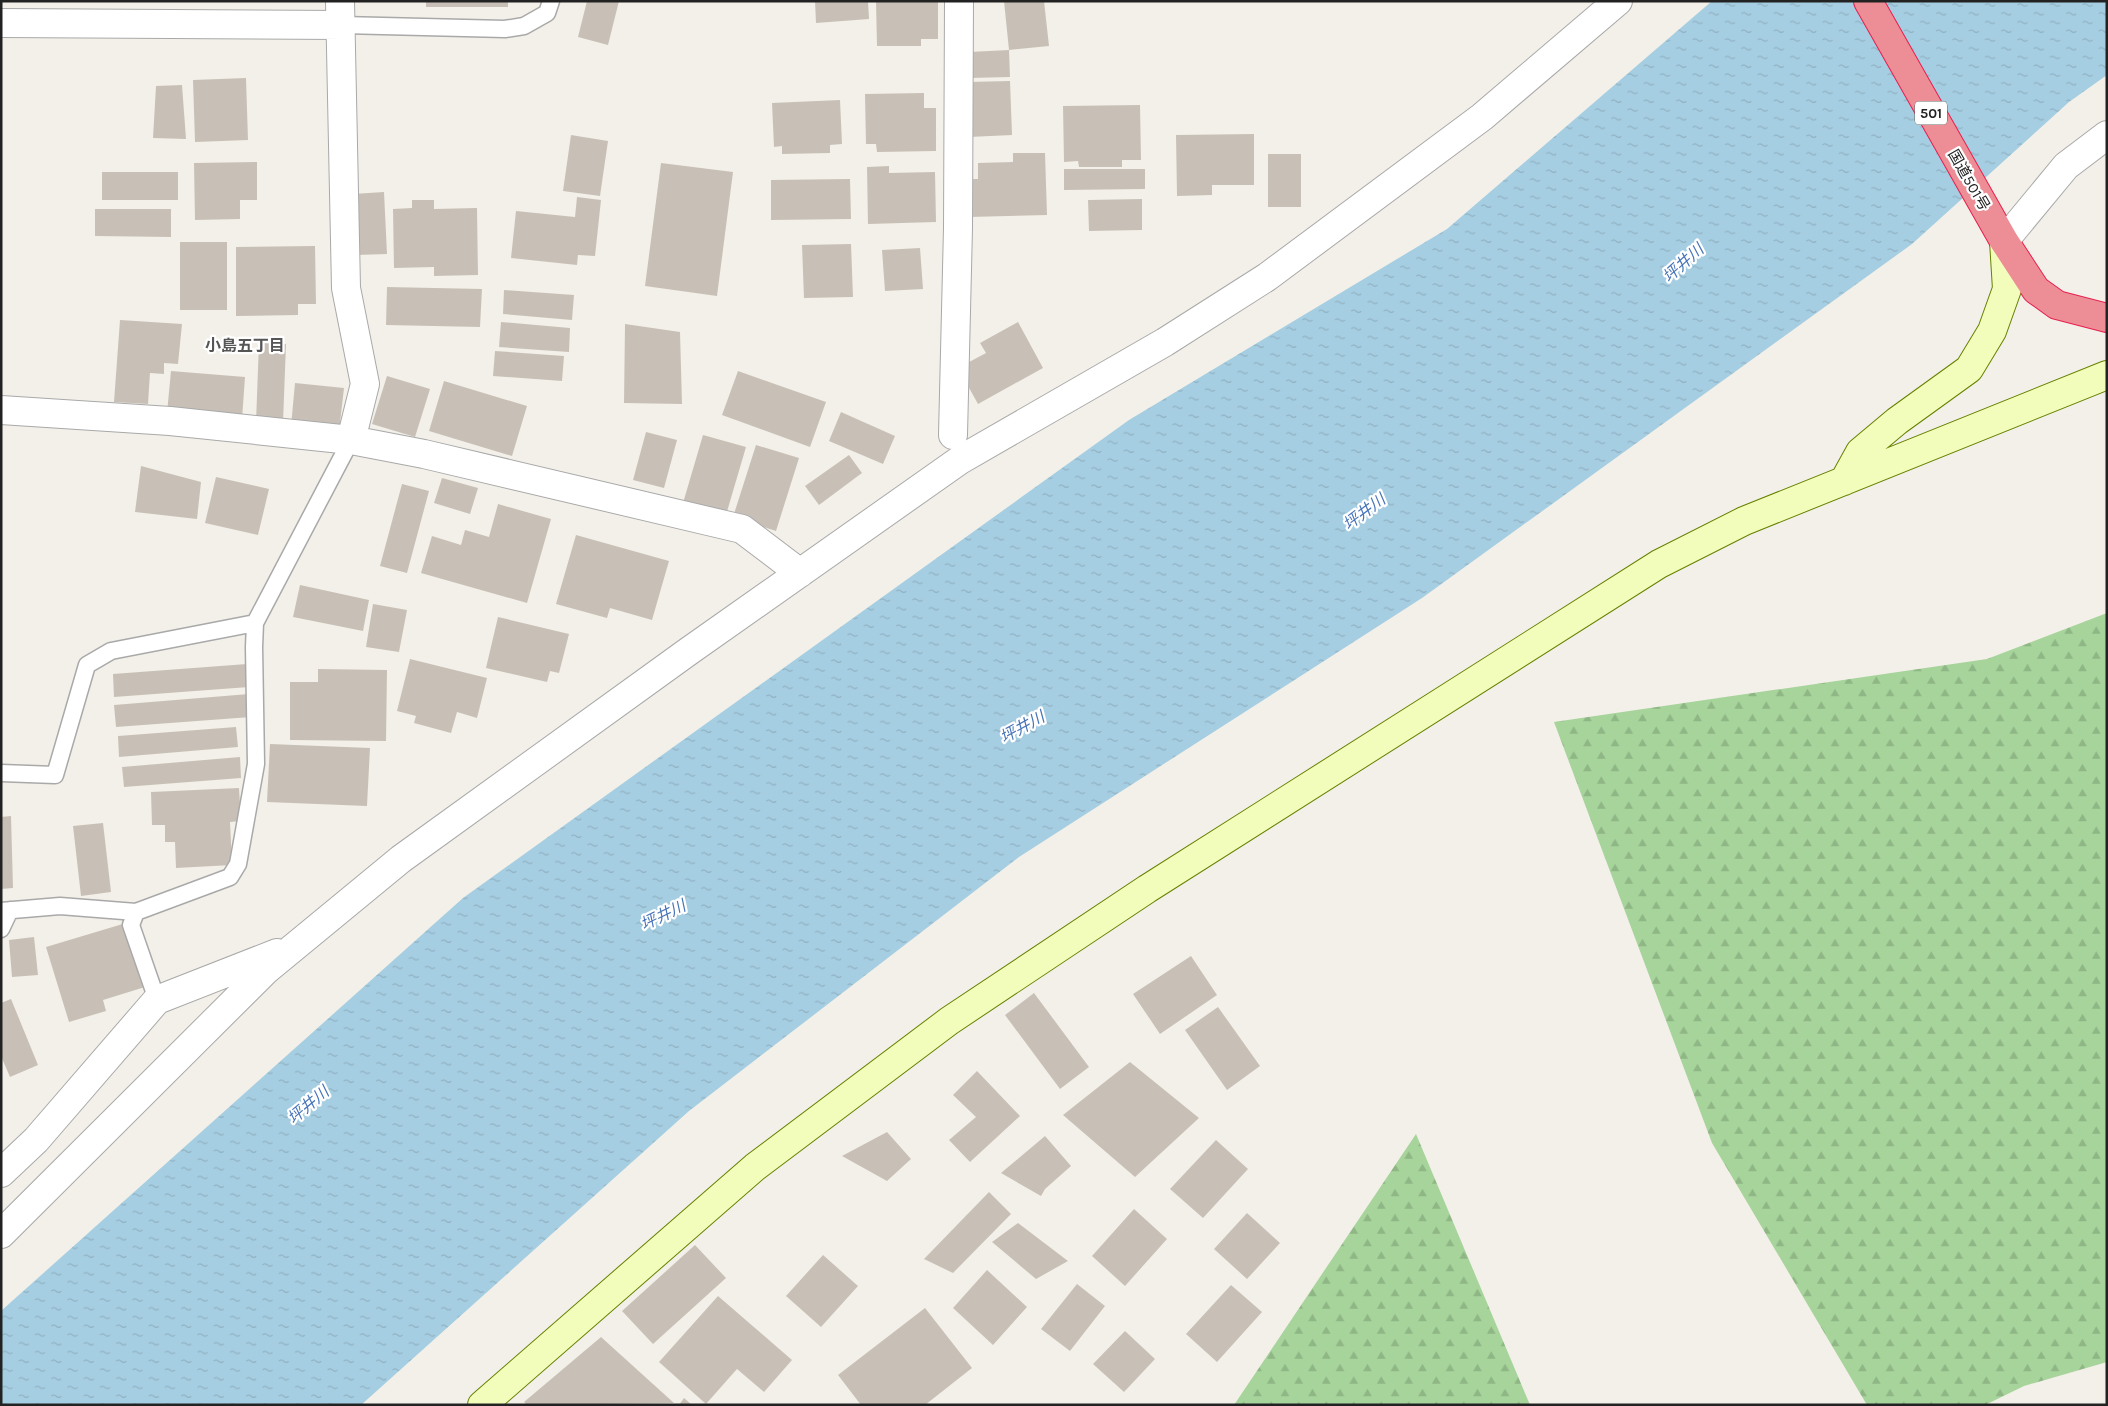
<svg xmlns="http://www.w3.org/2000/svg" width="2108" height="1406" font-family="Karla,'Noto Sans JP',sans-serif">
	<defs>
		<pattern id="forest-firs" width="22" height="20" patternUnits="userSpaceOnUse" patternTransform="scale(1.25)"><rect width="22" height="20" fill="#a6d49b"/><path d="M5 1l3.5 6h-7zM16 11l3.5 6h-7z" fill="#8fb685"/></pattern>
		<pattern id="water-ripples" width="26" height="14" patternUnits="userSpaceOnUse" patternTransform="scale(1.25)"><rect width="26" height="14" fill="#a6cee2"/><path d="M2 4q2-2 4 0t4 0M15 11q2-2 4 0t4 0" fill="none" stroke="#8fb1c2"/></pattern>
	</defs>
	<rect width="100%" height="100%" fill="#f2f0e8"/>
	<path fill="url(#forest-firs)" d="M 2107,613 L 2107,1362 L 2024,1386 L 1985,1405 L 1867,1405 L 1712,1143 L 1554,722 L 1987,659 Z
		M 1416,1134 L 1530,1405 L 1234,1405 Z"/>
	<path fill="url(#water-ripples)" d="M 1712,1 L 2107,1 L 2107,75 L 2069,102 L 1912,244 L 1422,598 L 1019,857 L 689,1111 L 361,1405 L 1,1405 L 1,1311 L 463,898 L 1129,420 L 1447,229 Z"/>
	<path fill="#c8c0b7" d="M 426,1 L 508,1 L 508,7 L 426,7 Z
		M 587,1 L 619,1 L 608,45 L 578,37 Z
		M 815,1 L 868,1 L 869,19 L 816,23 Z
		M 876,1 L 938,1 L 938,39 L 921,39 L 921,46 L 877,46 Z
		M 1004,1 L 1044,1 L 1049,46 L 1009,50 Z
		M 1009,50 L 1010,77 L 970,78 L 969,52 Z
		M 246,78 L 248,140 L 195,142 L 193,80 Z
		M 1010,81 L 1012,135 L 969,137 L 967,82 Z
		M 182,85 L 186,139 L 153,138 L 156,86 Z
		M 924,93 L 924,108 L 936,108 L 936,151 L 877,152 L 876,144 L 866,144 L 865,94 Z
		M 840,100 L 842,144 L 830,145 L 830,153 L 782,154 L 782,146 L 774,147 L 772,103 Z
		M 1140,105 L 1141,160 L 1122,160 L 1122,167 L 1079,167 L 1078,161 L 1064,162 L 1063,106 Z
		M 1254,134 L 1254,185 L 1212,185 L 1212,195 L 1177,196 L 1176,135 Z
		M 571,135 L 608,141 L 600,196 L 563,191 Z
		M 1013,153 L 1045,153 L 1047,215 L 969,217 L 968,179 L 978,179 L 978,163 L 1013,162 Z
		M 1268,154 L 1301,154 L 1301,207 L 1268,207 Z
		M 257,162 L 257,200 L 240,200 L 240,219 L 195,220 L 194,163 Z
		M 661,163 L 733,172 L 717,296 L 645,286 Z
		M 889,166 L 889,173 L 935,172 L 936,222 L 868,224 L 867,167 Z
		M 1064,169 L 1145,169 L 1145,189 L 1064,190 Z
		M 102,172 L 178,172 L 178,200 L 102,200 Z
		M 850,179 L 851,219 L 771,220 L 771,180 Z
		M 384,192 L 387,254 L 356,255 L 353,194 Z
		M 577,197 L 601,200 L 595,256 L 578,255 L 577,265 L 511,258 L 516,211 L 575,217 Z
		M 1142,199 L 1142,230 L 1089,231 L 1088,200 Z
		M 412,200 L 434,200 L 434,209 L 477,208 L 478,275 L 434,276 L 434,267 L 394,268 L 393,209 L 412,208 Z
		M 95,209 L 171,209 L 171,237 L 95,236 Z
		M 180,242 L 227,242 L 227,310 L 180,310 Z
		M 851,244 L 853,297 L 804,298 L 802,245 Z
		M 315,246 L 316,304 L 298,304 L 298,315 L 236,316 L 236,247 Z
		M 920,248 L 923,289 L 885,291 L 882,250 Z
		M 387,287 L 482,289 L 480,327 L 386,325 Z
		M 504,290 L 574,295 L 572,320 L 503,314 Z
		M 120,320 L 182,324 L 178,364 L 164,363 L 164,374 L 150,373 L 148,404 L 114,402 Z
		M 501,322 L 570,328 L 569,352 L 499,347 Z
		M 1018,322 L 1043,368 L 978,404 L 958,368 L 986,353 L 980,343 Z
		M 625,324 L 680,332 L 682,404 L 624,403 Z
		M 259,343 L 286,344 L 283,423 L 256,422 Z
		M 495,351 L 564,356 L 562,381 L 493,376 Z
		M 171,371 L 245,377 L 242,419 L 167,413 Z
		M 738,371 L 826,402 L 810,447 L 722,415 Z
		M 387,376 L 430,389 L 415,437 L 372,424 Z
		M 444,381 L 527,406 L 512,456 L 429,431 Z
		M 295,383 L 344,388 L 339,431 L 291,426 Z
		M 841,412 L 895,436 L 883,464 L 829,441 Z
		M 646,432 L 677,440 L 664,488 L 633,480 Z
		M 703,435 L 746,447 L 726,515 L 683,503 Z
		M 756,445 L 799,458 L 776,531 L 733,517 Z
		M 849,455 L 862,473 L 819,505 L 805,486 Z
		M 141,466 L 201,482 L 197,519 L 135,512 Z
		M 216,477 L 269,489 L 258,535 L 205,523 Z
		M 442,478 L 478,488 L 470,514 L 434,503 Z
		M 402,484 L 429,491 L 407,573 L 380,566 Z
		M 498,504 L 551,519 L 527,603 L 421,573 L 432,536 L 461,545 L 465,530 L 489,537 Z
		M 576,535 L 669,561 L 652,620 L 610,608 L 607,618 L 556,604 Z
		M 300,585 L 369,600 L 363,631 L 293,617 Z
		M 373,604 L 407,610 L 399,652 L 366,647 Z
		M 498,617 L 569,634 L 559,673 L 550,671 L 547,682 L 486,668 Z
		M 410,659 L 487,678 L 477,718 L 457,712 L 451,733 L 414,723 L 416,716 L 397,711 Z
		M 247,664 L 249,687 L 114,697 L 113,674 Z
		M 318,669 L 387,670 L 386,741 L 290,740 L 290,682 L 318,682 Z
		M 249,694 L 251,717 L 116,727 L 114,705 Z
		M 236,727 L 238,747 L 119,757 L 118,736 Z
		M 270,744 L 370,748 L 367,806 L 267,802 Z
		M 240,757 L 241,778 L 124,787 L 122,767 Z
		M 239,788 L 241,821 L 230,822 L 232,865 L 176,868 L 175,842 L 165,842 L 165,825 L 152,825 L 151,792 Z
		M 11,816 L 13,888 L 1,889 L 1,817 Z
		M 103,823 L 111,892 L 81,896 L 73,826 Z
		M 126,923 L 145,987 L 103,1000 L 106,1011 L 69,1022 L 46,947 Z
		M 34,937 L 38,975 L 12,977 L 9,940 Z
		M 1191,956 L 1217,995 L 1160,1034 L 1133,994 Z
		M 1034,993 L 1089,1067 L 1060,1089 L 1005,1015 Z
		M 11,999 L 38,1065 L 10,1077 L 1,1056 L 1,1003 Z
		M 1218,1007 L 1260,1066 L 1227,1090 L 1185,1030 Z
		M 1130,1062 L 1199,1118 L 1135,1177 L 1063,1115 Z
		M 977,1071 L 1020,1116 L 970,1162 L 949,1140 L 976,1117 L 953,1095 Z
		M 887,1132 L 911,1159 L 887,1181 L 842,1156 Z
		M 1045,1136 L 1071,1166 L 1045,1189 L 1041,1196 L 1001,1173 Z
		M 1216,1140 L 1248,1169 L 1203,1218 L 1170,1189 Z
		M 989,1192 L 1011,1214 L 953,1273 L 924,1259 Z
		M 1134,1209 L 1167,1239 L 1125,1286 L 1092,1256 Z
		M 1247,1213 L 1280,1243 L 1247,1279 L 1214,1249 Z
		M 1018,1223 L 1068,1261 L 1036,1279 L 992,1242 Z
		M 695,1245 L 726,1278 L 653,1344 L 622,1311 Z
		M 823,1255 L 858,1286 L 821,1327 L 786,1296 Z
		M 987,1270 L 1027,1307 L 993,1345 L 953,1308 Z
		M 1077,1284 L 1105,1306 L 1070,1351 L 1041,1329 Z
		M 1231,1285 L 1262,1312 L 1217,1362 L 1186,1334 Z
		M 718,1296 L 792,1360 L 764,1392 L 737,1369 L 706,1404 L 659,1362 Z
		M 925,1308 L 972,1368 L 925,1405 L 861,1405 L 838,1375 Z
		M 1125,1331 L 1155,1359 L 1124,1392 L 1093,1364 Z
		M 601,1337 L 674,1403 L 527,1405 L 524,1402 Z
		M 684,1398 L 692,1405 L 679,1405 Z"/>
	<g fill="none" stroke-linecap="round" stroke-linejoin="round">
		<defs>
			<path id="lane" d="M 342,25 L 505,29 L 524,26 L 547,13 L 551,1
				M 1,773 L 55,775 L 87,665 L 111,651 L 255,623
				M 1,911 L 60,906 L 136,912
				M 1,929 L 10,910
				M 157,1000 L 131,925 L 136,912 L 230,877 L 238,864 L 256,764 L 254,647 L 255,623 L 351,440"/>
			<path id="street" d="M 340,1 L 346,288 L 365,384 L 351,440
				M 1,23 L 342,25
				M 2004,241 L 2066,166 L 2107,135
				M 1,410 L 170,421 L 351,440 L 424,454 L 742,529 L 800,573
				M 953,435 L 958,228 L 959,1
				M 1,1173 L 36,1140 L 157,1000 L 277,953
				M 1,1234 L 265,971 L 401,859 L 689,651 L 960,460 L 1165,342 L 1267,277 L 1482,117 L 1618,1"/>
			<path id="secondary" d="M 1844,481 L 1860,452 L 1897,421 L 1969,369 L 1992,331 L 2007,289 L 2004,241
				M 482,1405 L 755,1167 L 949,1021 L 1147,889 L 1659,564 L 1744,521 L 2107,375"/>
			<path id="highway" d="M 1868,1 L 2004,241 L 2036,290 L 2057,305 L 2107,318"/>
		</defs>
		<use href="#lane" stroke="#a9a9a9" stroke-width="19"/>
		<use href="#street" stroke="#a9a9a9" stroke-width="30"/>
		<use href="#secondary" stroke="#668100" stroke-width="30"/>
		<use href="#highway" stroke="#e61f4f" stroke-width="30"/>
		<use href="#lane" stroke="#fff" stroke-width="16"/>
		<use href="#street" stroke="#fff" stroke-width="28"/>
		<use href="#secondary" stroke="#f3fdbb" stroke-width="28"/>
		<use href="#highway" stroke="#ed8d95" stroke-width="28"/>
	</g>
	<g text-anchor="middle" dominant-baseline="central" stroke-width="4.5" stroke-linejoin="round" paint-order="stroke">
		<rect fill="#fff" stroke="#646464" stroke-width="1" x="1915" y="101.5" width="32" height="23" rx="4"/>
		<g font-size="14" font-weight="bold" fill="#222">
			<text x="1931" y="113">501</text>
		</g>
		<g font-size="15" fill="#222" stroke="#fff">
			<text transform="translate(1969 180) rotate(60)">国道501号</text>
		</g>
		<g font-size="16" font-style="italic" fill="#4774b9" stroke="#fff">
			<text transform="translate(1683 263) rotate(-42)">坪井川</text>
			<text transform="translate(1364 512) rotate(-37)">坪井川</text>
			<text transform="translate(1022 727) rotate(-29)">坪井川</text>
			<text transform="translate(663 915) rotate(-26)">坪井川</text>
			<text transform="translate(308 1105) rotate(-40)">坪井川</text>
		</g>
		<g font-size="16" font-weight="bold" fill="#555" stroke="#fff">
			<text x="245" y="345">小島五丁目</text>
		</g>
	</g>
	<rect width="2108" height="1406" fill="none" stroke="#222222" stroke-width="5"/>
</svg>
